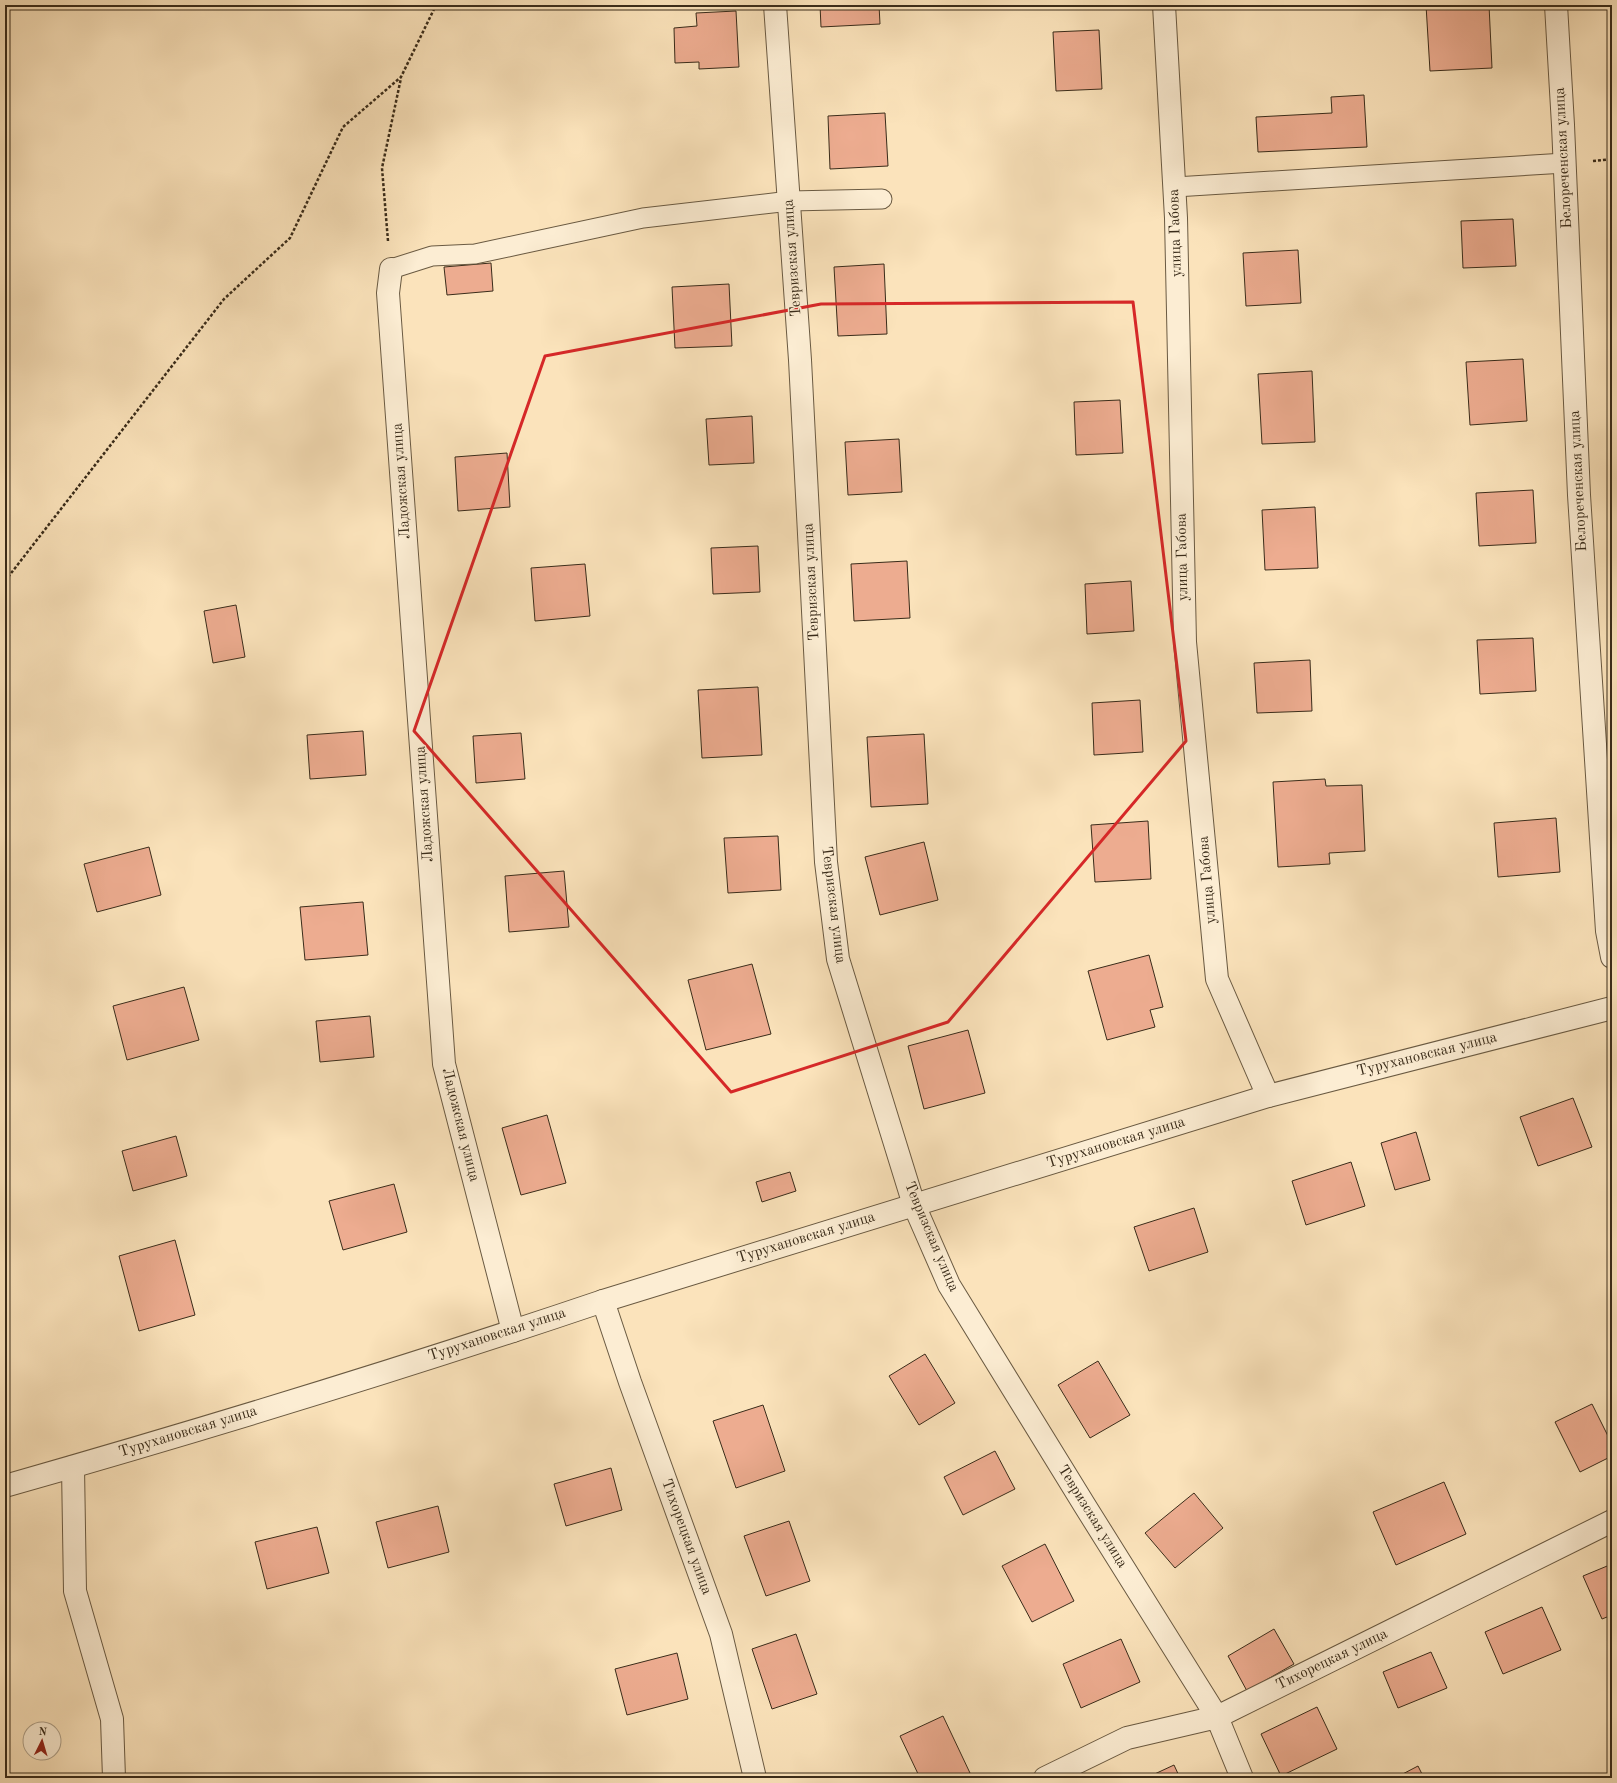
<svg xmlns="http://www.w3.org/2000/svg" width="1617" height="1783" font-family="'Old Standard TT',serif">
	<rect width="100%" height="100%" fill="#fbe3bb"/>
	<filter id="stains"><feTurbulence type="fractalNoise" baseFrequency=".005" numOctaves="4"/><feColorMatrix values="0 0 0 0 .2 0 0 0 0 .09 0 0 0 0 .02 0 0 0 .5 -.17"/></filter>
	<radialGradient id="worn" r=".72"><stop offset=".6" stop-color="#630" stop-opacity="0"/><stop offset="1" stop-color="#630" stop-opacity=".3"/></radialGradient>
	<path fill="#edac90" stroke="#3a2c1a" d="M 820,5 L 879,5 L 880,24 L 821,27 Z
		M 1426,5 L 1489,5 L 1492,68 L 1430,71 Z
		M 1608,5 L 1612,5 L 1612,72 Z
		M 736,11 L 739,67 L 699,69 L 699,62 L 675,63 L 674,28 L 697,26 L 696,13 Z
		M 1099,30 L 1102,89 L 1056,91 L 1053,32 Z
		M 1364,95 L 1367,147 L 1258,152 L 1256,117 L 1332,113 L 1331,97 Z
		M 885,113 L 888,166 L 830,169 L 828,116 Z
		M 1513,219 L 1516,266 L 1463,268 L 1461,221 Z
		M 1298,250 L 1301,303 L 1246,306 L 1243,253 Z
		M 491,263 L 493,291 L 447,295 L 444,267 Z
		M 884,264 L 887,334 L 838,336 L 834,267 Z
		M 729,284 L 732,346 L 675,348 L 672,287 Z
		M 1523,359 L 1527,421 L 1470,425 L 1466,362 Z
		M 1312,371 L 1315,442 L 1262,444 L 1258,374 Z
		M 1120,400 L 1123,453 L 1076,455 L 1074,402 Z
		M 752,416 L 754,463 L 709,465 L 706,419 Z
		M 899,439 L 902,492 L 848,495 L 845,442 Z
		M 507,453 L 510,507 L 458,511 L 455,457 Z
		M 1533,490 L 1536,543 L 1479,546 L 1476,493 Z
		M 1315,507 L 1318,568 L 1265,570 L 1262,510 Z
		M 758,546 L 760,592 L 713,594 L 711,548 Z
		M 907,561 L 910,618 L 854,621 L 851,564 Z
		M 585,564 L 590,616 L 535,621 L 531,568 Z
		M 1131,581 L 1134,631 L 1087,634 L 1085,584 Z
		M 236,605 L 245,657 L 213,663 L 204,611 Z
		M 1533,638 L 1536,691 L 1480,694 L 1477,640 Z
		M 1310,660 L 1312,711 L 1257,713 L 1254,663 Z
		M 758,687 L 762,755 L 702,758 L 698,690 Z
		M 1140,700 L 1143,752 L 1094,755 L 1092,703 Z
		M 363,731 L 366,775 L 310,779 L 307,735 Z
		M 521,733 L 525,779 L 476,783 L 473,736 Z
		M 924,734 L 928,804 L 871,807 L 867,737 Z
		M 1325,779 L 1326,786 L 1362,785 L 1365,851 L 1329,853 L 1330,864 L 1278,867 L 1273,782 Z
		M 1556,818 L 1560,872 L 1498,877 L 1494,823 Z
		M 1148,821 L 1151,879 L 1095,882 L 1091,825 Z
		M 778,836 L 781,890 L 728,893 L 724,838 Z
		M 924,842 L 938,900 L 880,915 L 865,857 Z
		M 149,847 L 161,895 L 97,912 L 84,864 Z
		M 564,871 L 569,927 L 509,932 L 505,876 Z
		M 363,902 L 368,955 L 305,960 L 300,907 Z
		M 1149,955 L 1163,1007 L 1150,1010 L 1155,1027 L 1107,1040 L 1088,971 Z
		M 752,964 L 771,1034 L 706,1050 L 688,980 Z
		M 184,987 L 199,1040 L 127,1060 L 113,1006 Z
		M 370,1016 L 374,1057 L 320,1062 L 316,1021 Z
		M 968,1030 L 985,1093 L 924,1109 L 908,1046 Z
		M 1573,1098 L 1592,1147 L 1538,1166 L 1520,1117 Z
		M 547,1115 L 566,1183 L 521,1195 L 502,1128 Z
		M 1416,1132 L 1430,1180 L 1395,1190 L 1381,1143 Z
		M 176,1136 L 187,1176 L 133,1191 L 122,1151 Z
		M 1351,1162 L 1365,1206 L 1306,1225 L 1292,1181 Z
		M 790,1172 L 796,1191 L 762,1202 L 756,1182 Z
		M 394,1184 L 407,1232 L 343,1250 L 329,1201 Z
		M 1194,1208 L 1208,1252 L 1149,1271 L 1134,1227 Z
		M 175,1240 L 195,1315 L 139,1331 L 119,1256 Z
		M 925,1354 L 955,1403 L 919,1425 L 889,1376 Z
		M 1098,1361 L 1130,1415 L 1090,1438 L 1058,1385 Z
		M 1592,1404 L 1612,1444 L 1612,1456 L 1580,1472 L 1555,1422 Z
		M 763,1405 L 785,1471 L 736,1488 L 713,1421 Z
		M 995,1451 L 1015,1489 L 963,1515 L 944,1477 Z
		M 611,1468 L 622,1510 L 566,1526 L 554,1484 Z
		M 1444,1482 L 1466,1534 L 1396,1565 L 1373,1512 Z
		M 1194,1493 L 1223,1528 L 1175,1568 L 1145,1533 Z
		M 438,1506 L 449,1552 L 388,1568 L 376,1522 Z
		M 789,1521 L 810,1581 L 766,1596 L 744,1536 Z
		M 317,1527 L 329,1573 L 267,1589 L 255,1542 Z
		M 1045,1544 L 1074,1601 L 1032,1622 L 1002,1566 Z
		M 1612,1564 L 1612,1615 L 1602,1619 L 1583,1576 Z
		M 1542,1607 L 1561,1650 L 1503,1674 L 1485,1632 Z
		M 1274,1629 L 1294,1664 L 1247,1691 L 1228,1656 Z
		M 796,1634 L 817,1694 L 772,1709 L 752,1649 Z
		M 1121,1639 L 1140,1682 L 1081,1708 L 1063,1664 Z
		M 1431,1652 L 1447,1688 L 1398,1708 L 1383,1672 Z
		M 677,1653 L 688,1699 L 627,1715 L 615,1669 Z
		M 1317,1707 L 1337,1749 L 1281,1776 L 1261,1734 Z
		M 943,1716 L 970,1773 L 960,1778 L 920,1778 L 900,1736 Z
		M 1174,1765 L 1180,1778 L 1146,1778 Z
		M 1418,1766 L 1424,1778 L 1395,1778 Z"/>
	<g fill="none" stroke-linecap="round" stroke-linejoin="round">
		<defs>
			<path id="service" d="M 1175,187 L 1565,163
				M 391,269 L 432,256 L 475,254 L 643,218 L 790,201 L 882,199"/>
			<path id="minor" d="M 775,5 L 800,360 L 826,862 L 838,959 L 914,1205 L 949,1285 L 1085,1506 L 1217,1717 L 1242,1778
				M 1164,5 L 1176,218 L 1185,642 L 1217,979 L 1268,1096
				M 1556,5 L 1563,125 L 1579,495 L 1607,931 L 1612,957
				M 391,269 L 388,293 L 444,1064 L 513,1331
				M 603,1301 L 630,1382 L 721,1634 L 755,1778
				M 73,1467 L 75,1591 L 112,1719 L 114,1778
				M 1045,1778 L 1127,1738 L 1217,1717 L 1612,1521"/>
			<path id="tertiary" d="M 5,1486 C 205,1429 405,1368 603,1301 L 1268,1096 L 1612,1008"/>
		</defs>
		<use href="#service" stroke="#6a5a42" stroke-width="21"/>
		<use href="#minor" stroke="#6a5a42" stroke-width="24"/>
		<use href="#tertiary" stroke="#6a5a42" stroke-width="24"/>
		<path stroke="#3a2c1a" stroke-width="2.5" stroke-dasharray="3 2" stroke-linecap="butt" d="M 1593,161 L 1612,159
			M 388,241 L 382,168 L 401,78
			M 5,581 L 224,299 L 290,238 L 343,127 L 401,77 L 436,5"/>
		<use href="#service" stroke="#fcedd3" stroke-width="19"/>
		<use href="#minor" stroke="#fcedd3" stroke-width="22"/>
		<use href="#tertiary" stroke="#fcedd3" stroke-width="22"/>
	</g>
	<path fill="none" stroke="#d62828" stroke-width="3" stroke-linejoin="round" d="M 1133,302 L 1186,741 L 948,1022 L 731,1092 L 414,731 L 545,356 L 821,304 Z"/>
	<g text-anchor="middle" dominant-baseline="central" stroke-width="3" stroke-linejoin="round" paint-order="stroke">
		<g font-size="15" fill="#3a2c1a" stroke="#fcedd3">
			<text transform="translate(1564 158) rotate(-93)">Белореченская улица</text>
			<text transform="translate(1176 233) rotate(-92)">улица Габова</text>
			<text transform="translate(793 258) rotate(-94)">Тевризская улица</text>
			<text transform="translate(402 481) rotate(-94)">Ладожская улица</text>
			<text transform="translate(1579 481) rotate(-93)">Белореченская улица</text>
			<text transform="translate(1183 557) rotate(-91)">улица Габова</text>
			<text transform="translate(812 582) rotate(-93)">Тевризская улица</text>
			<text transform="translate(425 804) rotate(-94)">Ладожская улица</text>
			<text transform="translate(1208 880) rotate(-95)">улица Габова</text>
			<text transform="translate(833 905) rotate(83)">Тевризская улица</text>
			<text transform="translate(1427 1055) rotate(-14)">Турухановская улица</text>
			<text transform="translate(460 1125) rotate(76)">Ладожская улица</text>
			<text transform="translate(1116 1143) rotate(-17)">Турухановская улица</text>
			<text transform="translate(931 1237) rotate(67)">Тевризская улица</text>
			<text transform="translate(806 1238) rotate(-17)">Турухановская улица</text>
			<text transform="translate(497 1335) rotate(-18)">Турухановская улица</text>
			<text transform="translate(188 1432) rotate(-17)">Турухановская улица</text>
			<text transform="translate(1092 1517) rotate(58)">Тевризская улица</text>
			<text transform="translate(686 1537) rotate(70)">Тихорецкая улица</text>
			<text transform="translate(1332 1660) rotate(-26)">Тихорецкая улица</text>
		</g>
	</g>
	<rect width="1617" height="1783" fill="none" stroke="#fbe3bb" stroke-width="20"/>
	<rect x="6" y="6" width="1605" height="1771" fill="none" stroke="#3a2c1a" stroke-width="2"/>
	<rect x="10" y="10" width="1597" height="1763" fill="none" stroke="#3a2c1a"/>
	<g transform="translate(42 1741) rotate(5)"><circle r="19" fill="#fcedd3" stroke="#aea089"/>
	<path d="M0-3L7 15L0 10L-7 15Z" fill="#8f2418"/>
	<text y="-6" font-size="11" font-weight="bold" text-anchor="middle" fill="#3a2c1a">N</text>
	</g>
	<rect width="100%" height="100%" filter="url(#stains)"/>
	<rect width="100%" height="100%" fill="url(#worn)"/>
</svg>
